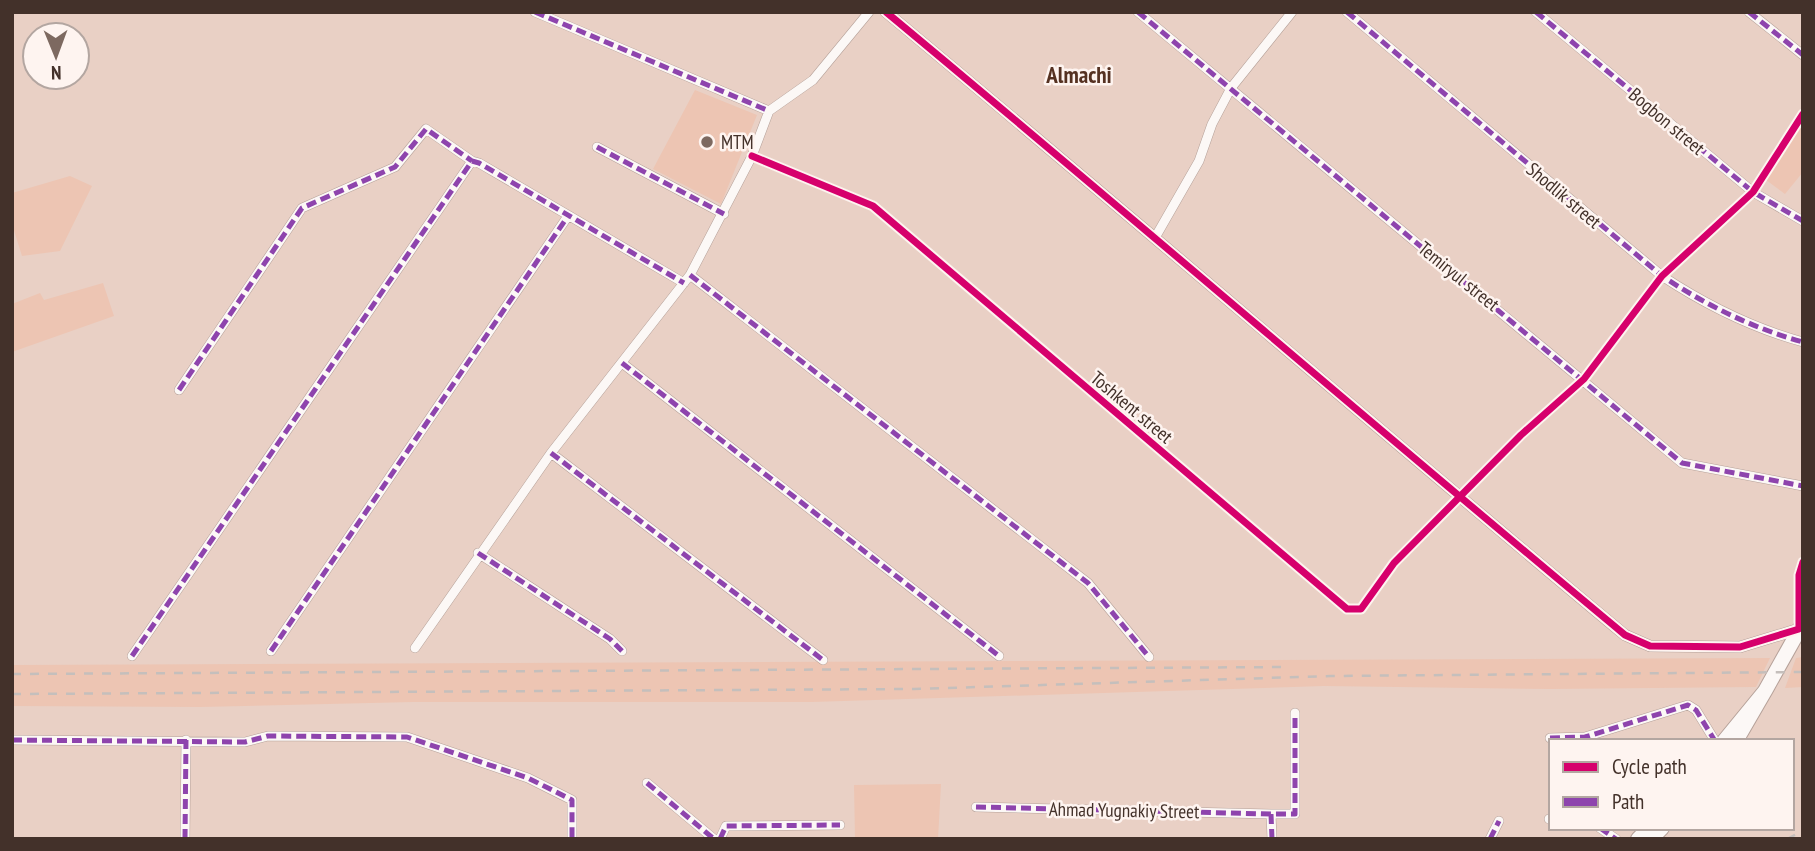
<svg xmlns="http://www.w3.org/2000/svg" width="1815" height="851" font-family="'PT Sans Narrow',sans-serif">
	<rect width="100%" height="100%" fill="#e9d0c5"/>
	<path fill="#edc5b3" d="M 695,90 L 757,115 L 721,204 L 653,169 Z
		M 1802,122 L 1803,172 L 1785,194 L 1766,180 Z
		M 70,176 L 92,186 L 60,251 L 22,256 L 12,224 L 12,193 Z
		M 103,283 L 114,316 L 12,352 L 12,304 L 40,293 L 44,300 Z
		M 1803,657 L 1803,687 L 1785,688 L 1796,658 Z
		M 1770,658 L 1756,687 L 1550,689 L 1324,686 L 812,702 L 413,702 L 200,707 L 12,706 L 12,665 Z
		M 941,784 L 938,839 L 855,839 L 854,785 Z"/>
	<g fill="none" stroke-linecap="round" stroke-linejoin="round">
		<defs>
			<path id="minor" d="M 535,12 L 769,111
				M 1138,12 L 1682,463 L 1803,486
				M 1347,12 L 1662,276 C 1706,305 1752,328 1803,342
				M 1536,12 L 1753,192 L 1803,221
				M 1749,12 L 1803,55
				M 597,147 L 724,214
				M 752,156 L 873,206 L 1347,609 L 1361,609 L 1394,563 L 1521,435 L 1584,379 L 1662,276 L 1753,192 L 1803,114
				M 1156,236 L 1199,161 L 1212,124 L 1231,88 L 1292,12
				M 690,275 L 1088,583 L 1149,657
				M 622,363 L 999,656
				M 179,390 L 302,208 L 395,167 L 426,129 L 472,161
				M 551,453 L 823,660
				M 478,553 L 610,639 L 622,651
				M 1799,627 L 1799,575 L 1803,562
				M 415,648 L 551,453 L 690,275 L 752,156 L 769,111 L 813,80 L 869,12
				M 271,651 L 568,216
				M 132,656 L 472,161 L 479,163 L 684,283
				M 1550,738 L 1585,737 L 1688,705 L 1696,710 L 1715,741
				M 12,740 L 245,742 L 268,736 L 407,737 L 528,778 L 572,800 L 572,839
				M 647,783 L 714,839
				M 976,807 L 1271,814
				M 1549,819 L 1551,819
				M 1600,828 L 1616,839
				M 185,839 L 186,740
				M 720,839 L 726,826 L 840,825
				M 1272,839 L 1271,814 L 1295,814 L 1295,713
				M 1490,839 L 1499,821"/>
			<path id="tertiary" d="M 886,12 C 1134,218 1377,429 1625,635 L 1650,646 L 1740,647 L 1799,629"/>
			<path id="primary" d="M 1765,691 L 1803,623
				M 1724,741 L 1765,691 L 1736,741
				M 1638,839 L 1649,828
				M 1651,839 L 1662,828"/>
		</defs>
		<use href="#minor" stroke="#b5a199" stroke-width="10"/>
		<use href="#tertiary" stroke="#b5a199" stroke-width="12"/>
		<use href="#primary" stroke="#b5a199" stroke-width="16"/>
		<use href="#minor" stroke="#fcf8f6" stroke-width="9"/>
		<use href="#tertiary" stroke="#fcf8f6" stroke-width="10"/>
		<use href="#primary" stroke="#fcf8f6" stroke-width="14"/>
		<path stroke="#c5bfbc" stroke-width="2.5" stroke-dasharray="9 9" stroke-linecap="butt" d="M 12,674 L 1288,667
			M 12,694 L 914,689 L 1331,676 L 1803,672
			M 1787,839 L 1803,831"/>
		<path stroke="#8e44ad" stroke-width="5" stroke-dasharray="10 5" stroke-linecap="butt" d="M 535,12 L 769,111
			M 1138,12 L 1682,463 L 1803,486
			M 1347,12 L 1662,276 C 1706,305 1752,328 1803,342
			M 1536,12 L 1753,192 L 1803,221
			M 1749,12 L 1803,55
			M 597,147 L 724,214
			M 690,275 L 1088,583 L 1149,657
			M 622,363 L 999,656
			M 179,390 L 302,208 L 395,167 L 426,129 L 472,161
			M 551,453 L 823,660
			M 478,553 L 610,639 L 622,651
			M 271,651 L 568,216
			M 132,656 L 472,161 L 479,163 L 684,283
			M 1550,738 L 1585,737 L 1688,705 L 1696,710 L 1715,741
			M 12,740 L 245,742 L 268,736 L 407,737 L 528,778 L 572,800 L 572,839
			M 647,783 L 714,839
			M 976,807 L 1271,814
			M 1549,819 L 1551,819
			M 1600,828 L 1616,839
			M 185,839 L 186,740
			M 720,839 L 726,826 L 840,825
			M 1272,839 L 1271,814 L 1295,814 L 1295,713
			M 1490,839 L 1499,821"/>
		<defs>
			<path id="cycleway" d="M 886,12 C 1134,218 1377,429 1625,635 L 1650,646 L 1740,647 L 1799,629 L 1799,575 L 1803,562
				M 752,156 L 873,206 L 1347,609 L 1361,609 L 1394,563 L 1521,435 L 1584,379 L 1662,276 L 1753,192 L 1803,114"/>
		</defs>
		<use href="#cycleway" stroke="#fef4f0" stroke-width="11"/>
		<use href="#cycleway" stroke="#d6006c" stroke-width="7"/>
	</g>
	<circle fill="#7d6960" stroke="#fef4f0" stroke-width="2.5" cx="707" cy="142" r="7"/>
	<g text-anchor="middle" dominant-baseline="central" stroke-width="5" stroke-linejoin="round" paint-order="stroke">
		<g font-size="19" fill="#43312a" stroke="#fef4f0">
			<text transform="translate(1667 121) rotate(40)">Bogbon street</text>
			<text transform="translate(1564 195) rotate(40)">Shodlik street</text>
			<text transform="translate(1459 276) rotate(39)">Temiryul street</text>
			<text transform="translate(1132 407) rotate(40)">Toshkent street</text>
			<text transform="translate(1124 810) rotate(1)">Ahmad Yugnakiy Street</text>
		</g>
		<g font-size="19" fill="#43312a" stroke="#fef4f0" text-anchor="start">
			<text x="721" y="142">MTM</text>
		</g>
		<g font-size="23" font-weight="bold" fill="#553121" stroke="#fef4f0">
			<text x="1079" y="74">Almachi</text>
		</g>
	</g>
	<rect width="1815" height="851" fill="none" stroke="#43312a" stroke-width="28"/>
	<rect x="1549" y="739" width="245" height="91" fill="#fef4f0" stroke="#b3a6a1" stroke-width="2"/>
	<rect x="1563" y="762" width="35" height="10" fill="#d6006c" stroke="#b3a6a1" stroke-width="2"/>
	<text x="1612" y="774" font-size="21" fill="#43312a">Cycle path</text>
	<rect x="1563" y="797" width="35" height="10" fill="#8e44ad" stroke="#b3a6a1" stroke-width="2"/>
	<text x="1612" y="809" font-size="21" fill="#43312a">Path</text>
	<g transform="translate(56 56) rotate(179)"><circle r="33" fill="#fef4f0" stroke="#b3a6a1" stroke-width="2"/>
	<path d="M0-5L12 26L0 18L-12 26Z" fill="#7d6960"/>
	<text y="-10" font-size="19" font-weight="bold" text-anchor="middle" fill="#43312a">N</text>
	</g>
</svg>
